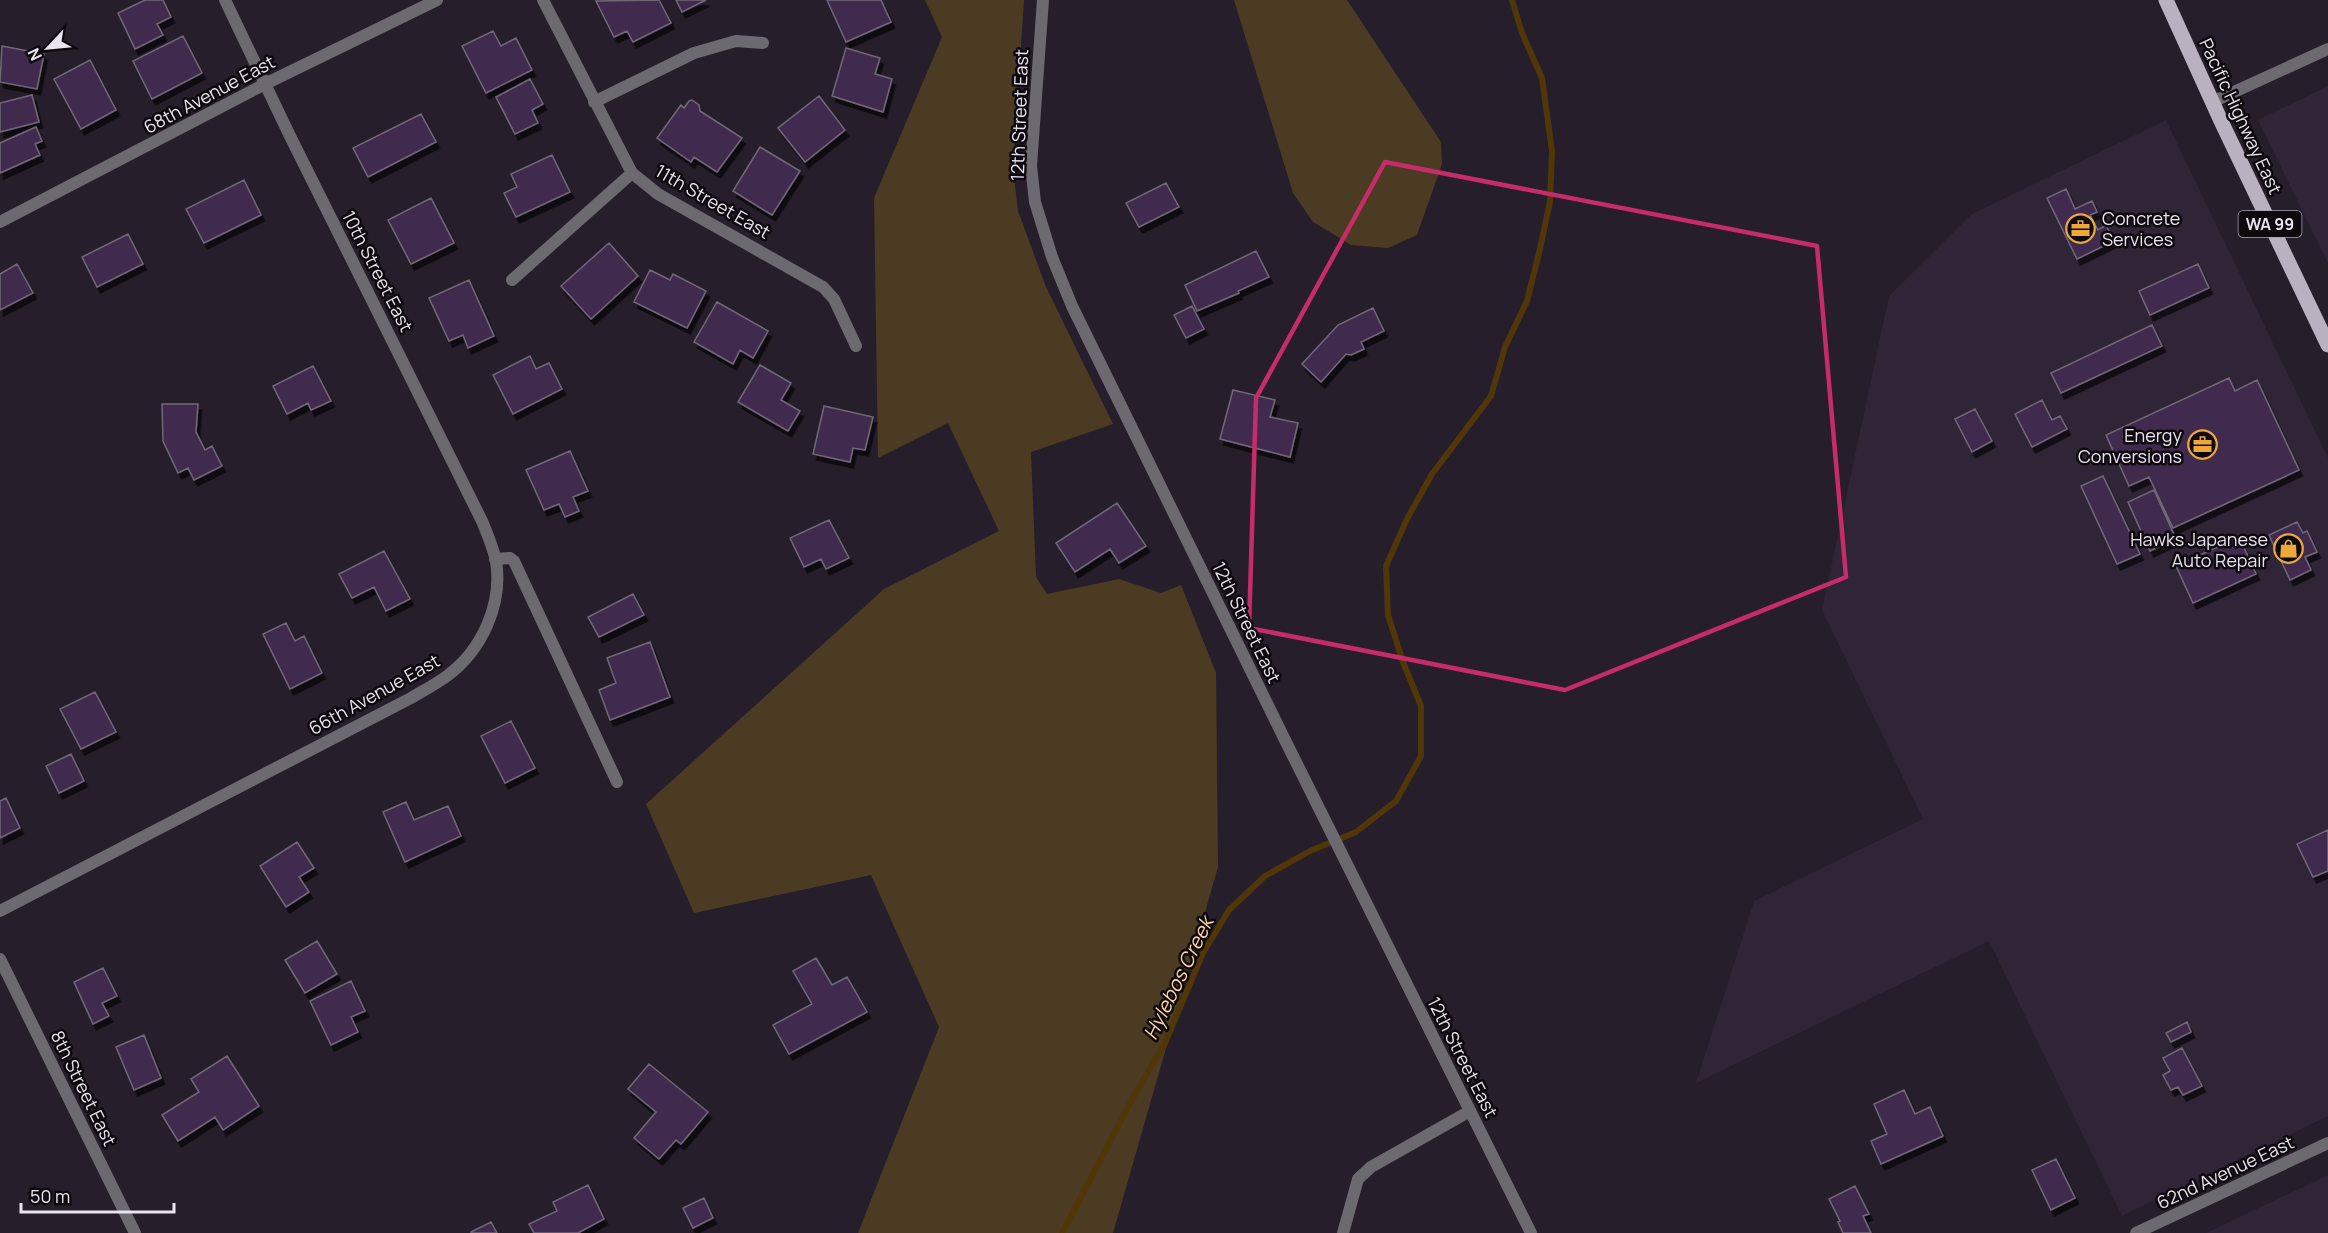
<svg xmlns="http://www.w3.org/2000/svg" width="2328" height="1233" font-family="Manrope,sans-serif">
	<defs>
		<filter id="shadow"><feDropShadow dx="3.5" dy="6" stdDeviation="0" flood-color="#0009"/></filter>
	</defs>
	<rect width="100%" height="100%" fill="#261e2b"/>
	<path fill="#302437" d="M 2328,86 L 2328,263 L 2258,120 Z
		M 2166,120 L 2328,458 L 2328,1116 L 2122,1216 L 1989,941 L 1696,1083 L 1754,901 L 1923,819 L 1822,610 L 1889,296 L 1972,214 Z
		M 2328,1175 L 2328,1233 L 2206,1233 Z"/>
	<path fill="#4c3b23" d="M 925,0 L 1024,0 L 1013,169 L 1018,211 L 1046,287 L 1113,424 L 1031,452 L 1036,577 L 1047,594 L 1119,579 L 1161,593 L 1181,585 L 1216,673 L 1218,867 L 1113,1233 L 858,1233 L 939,1027 L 871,875 L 694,913 L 646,804 L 884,589 L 999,531 L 948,423 L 878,458 L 874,198 L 942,37 Z
		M 1234,0 L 1347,0 L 1441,142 L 1442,164 L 1417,235 L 1388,248 L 1351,245 L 1313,222 L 1293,193 Z"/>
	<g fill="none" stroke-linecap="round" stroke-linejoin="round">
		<path stroke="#513608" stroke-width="6" d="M 1062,1233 L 1136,1092 L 1165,1043 L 1203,953 L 1229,910 L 1265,876 L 1310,851 L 1356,832 L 1396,801 L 1421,756 L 1421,706 L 1403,662 L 1388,615 L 1386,566 L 1407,519 L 1432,474 L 1491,396 L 1505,347 L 1527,301 L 1539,253 L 1550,202 L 1552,151 L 1542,78 L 1522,33 L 1512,0"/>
	</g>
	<path fill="#41294e" stroke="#716877" stroke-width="1.5" filter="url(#shadow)" d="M 145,0 L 163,0 L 171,17 L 157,24 L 163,35 L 135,49 L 118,13 Z
		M 659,0 L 671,23 L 633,42 L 627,31 L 614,37 L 596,1 Z
		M 676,0 L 706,0 L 682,12 Z
		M 827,0 L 881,0 L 891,22 L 846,42 Z
		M 493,31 L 501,46 L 516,38 L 532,70 L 486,93 L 462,46 Z
		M 183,36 L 202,73 L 152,99 L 133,61 Z
		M 2,46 L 44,54 L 37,89 L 0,82 Z
		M 846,48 L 880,58 L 875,74 L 892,79 L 883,112 L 832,96 Z
		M 90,60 L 116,110 L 81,129 L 54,79 Z
		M 530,79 L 543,104 L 532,110 L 538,123 L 515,134 L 496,97 Z
		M 32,95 L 39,122 L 0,132 L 0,103 Z
		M 819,96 L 845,130 L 805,162 L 778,128 Z
		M 692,100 L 699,105 L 700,111 L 742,138 L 717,172 L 694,157 L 691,162 L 657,138 L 681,105 L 684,108 L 689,101 Z
		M 421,114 L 436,142 L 368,177 L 353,148 Z
		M 36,127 L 42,141 L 35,144 L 40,155 L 0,173 L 0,143 Z
		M 760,147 L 800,171 L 772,215 L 733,191 Z
		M 552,155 L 570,192 L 516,217 L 504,193 L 517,187 L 511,174 Z
		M 244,180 L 261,215 L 204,243 L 186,209 Z
		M 1166,183 L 1179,207 L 1139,227 L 1126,203 Z
		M 2066,189 L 2075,209 L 2092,201 L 2097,212 L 2090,215 L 2098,230 L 2106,225 L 2114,241 L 2077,259 L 2047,198 Z
		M 431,198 L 454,243 L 411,264 L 388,220 Z
		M 128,234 L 143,264 L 97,287 L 82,257 Z
		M 609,243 L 638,276 L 591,319 L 561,286 Z
		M 1256,251 L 1269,277 L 1238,291 L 1239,293 L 1197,311 L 1185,285 Z
		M 17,264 L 33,293 L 0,310 L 0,274 Z
		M 2198,264 L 2209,288 L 2150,315 L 2139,291 Z
		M 650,270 L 670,280 L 673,274 L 706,291 L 687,328 L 634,302 Z
		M 469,280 L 494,336 L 468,348 L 463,335 L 449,341 L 429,298 Z
		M 717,302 L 768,331 L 753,358 L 740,350 L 733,364 L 694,342 Z
		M 1192,306 L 1204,329 L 1186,338 L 1174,315 Z
		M 1373,308 L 1384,331 L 1361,342 L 1364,349 L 1351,355 L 1346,354 L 1321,382 L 1302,364 L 1338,325 Z
		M 2152,325 L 2162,346 L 2061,393 L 2051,373 Z
		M 530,356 L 536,369 L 549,363 L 562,389 L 513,414 L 493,375 Z
		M 760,365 L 791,383 L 781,400 L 800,411 L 788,431 L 738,402 Z
		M 313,366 L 331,401 L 311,410 L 308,403 L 287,414 L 273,386 Z
		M 2229,378 L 2235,391 L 2257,380 L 2299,470 L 2173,528 L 2149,477 L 2129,486 L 2106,435 Z
		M 1233,390 L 1275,400 L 1270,417 L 1298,423 L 1290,457 L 1220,439 Z
		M 2042,400 L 2052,420 L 2060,416 L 2067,429 L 2032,447 L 2015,414 Z
		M 162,404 L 198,404 L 196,432 L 205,450 L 212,446 L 222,466 L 194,480 L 188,468 L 178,473 L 163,441 Z
		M 824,406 L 873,417 L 865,450 L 853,448 L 850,462 L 813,454 Z
		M 1975,409 L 1992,441 L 1972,452 L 1955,419 Z
		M 570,451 L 588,491 L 573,497 L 579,511 L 565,517 L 559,504 L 544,510 L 526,470 Z
		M 2103,476 L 2140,554 L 2117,564 L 2081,486 Z
		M 2154,490 L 2176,539 L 2150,551 L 2128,502 Z
		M 1117,503 L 1146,546 L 1119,563 L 1110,549 L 1075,572 L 1056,543 Z
		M 829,520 L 849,558 L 826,569 L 821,559 L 804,567 L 790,538 Z
		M 2297,522 L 2303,533 L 2307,531 L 2317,552 L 2305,557 L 2311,570 L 2290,580 L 2269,535 Z
		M 2239,537 L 2256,574 L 2193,603 L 2176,566 Z
		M 384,551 L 410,599 L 386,611 L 374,587 L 352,598 L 339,574 Z
		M 633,594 L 644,615 L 599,637 L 588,617 Z
		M 286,623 L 295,641 L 304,636 L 322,673 L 290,689 L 263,634 Z
		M 650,642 L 670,697 L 610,720 L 599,690 L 616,683 L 607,658 Z
		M 95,692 L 116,732 L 81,749 L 60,709 Z
		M 511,721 L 535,768 L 505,783 L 481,736 Z
		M 71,754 L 84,781 L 59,793 L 46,766 Z
		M 6,798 L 20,828 L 0,838 L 0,801 Z
		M 406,802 L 414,820 L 448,806 L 461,836 L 405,862 L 383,812 Z
		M 2328,830 L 2328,871 L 2313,877 L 2297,844 Z
		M 297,842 L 314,868 L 299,877 L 309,892 L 286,907 L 260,866 Z
		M 317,941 L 337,974 L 305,993 L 285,960 Z
		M 816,958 L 832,985 L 847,977 L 867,1012 L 789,1054 L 773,1025 L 812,1004 L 793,971 Z
		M 103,968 L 117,996 L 102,1003 L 109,1016 L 93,1024 L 74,982 Z
		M 351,981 L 365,1011 L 351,1017 L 358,1032 L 331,1045 L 310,1001 Z
		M 2187,1022 L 2191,1032 L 2171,1042 L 2166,1033 Z
		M 144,1035 L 161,1078 L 134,1090 L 116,1047 Z
		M 2182,1048 L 2202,1086 L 2183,1095 L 2178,1087 L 2171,1090 L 2163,1075 L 2170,1071 L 2163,1058 Z
		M 227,1056 L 259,1106 L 223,1130 L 215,1117 L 178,1141 L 162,1115 L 199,1092 L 191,1079 Z
		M 649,1064 L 708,1112 L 681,1144 L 676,1140 L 659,1159 L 634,1138 L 656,1112 L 628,1089 Z
		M 1904,1090 L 1915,1114 L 1930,1107 L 1943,1136 L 1881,1164 L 1871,1141 L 1887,1134 L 1874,1104 Z
		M 2056,1159 L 2075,1198 L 2051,1210 L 2032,1170 Z
		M 588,1185 L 604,1219 L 578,1233 L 534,1233 L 529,1224 L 557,1211 L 553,1202 Z
		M 1855,1186 L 1869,1214 L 1863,1216 L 1871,1233 L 1843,1233 L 1838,1222 L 1840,1221 L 1829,1199 Z
		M 704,1198 L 713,1218 L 693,1228 L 683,1208 Z
		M 491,1222 L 497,1233 L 471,1233 L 471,1232 Z"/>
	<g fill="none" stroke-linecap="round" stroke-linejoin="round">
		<path stroke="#6d6970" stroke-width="12" d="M 543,0 L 632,173 L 658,194 L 823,287 L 834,299 L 856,346
			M 594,102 L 694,53 L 736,41 L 763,43
			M 2212,102 L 2328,49
			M 0,222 L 265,84
			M 512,280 L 632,173
			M 495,559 L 510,558 L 514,561 L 617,782
			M 0,959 L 135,1233
			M 1343,1233 L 1358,1179 L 1371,1167 L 1470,1111
			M 2136,1233 L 2328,1143"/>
		<path stroke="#6d6970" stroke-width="12" d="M 1043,0 L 1031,166 L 1035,202 L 1052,257 L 1072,306 L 1284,738 L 1531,1233
			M 265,84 L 437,0
			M 0,911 L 411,698 C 423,691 436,684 447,676 C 482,650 503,604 496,561 C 493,547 487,533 482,521 L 289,134 L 225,0"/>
		<path stroke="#bab1c0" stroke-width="15" d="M 2166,0 L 2221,121 L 2328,345"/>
	</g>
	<path fill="none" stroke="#c62c6a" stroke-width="4.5" stroke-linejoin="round" d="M 1385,162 L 1817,246 L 1846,577 L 1565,690 L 1249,628 L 1256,398 Z"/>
	<defs>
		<symbol id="office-ring" viewBox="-11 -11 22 22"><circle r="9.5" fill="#0d090f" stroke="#eda83b" stroke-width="1.5"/><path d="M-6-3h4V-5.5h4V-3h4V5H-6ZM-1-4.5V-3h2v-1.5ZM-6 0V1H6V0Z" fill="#eda83b"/></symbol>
		<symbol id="shop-ring" viewBox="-11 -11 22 22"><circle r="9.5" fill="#0d090f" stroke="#eda83b" stroke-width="1.5"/><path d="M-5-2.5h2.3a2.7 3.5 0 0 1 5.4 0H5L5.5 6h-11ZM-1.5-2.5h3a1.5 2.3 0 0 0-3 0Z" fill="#eda83b"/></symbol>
	</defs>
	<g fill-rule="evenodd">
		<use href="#office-ring" x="2064" y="212" width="33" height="33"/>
		<use href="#office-ring" x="2186" y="428" width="33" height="33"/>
		<use href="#shop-ring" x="2272" y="532" width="33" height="33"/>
	</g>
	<g text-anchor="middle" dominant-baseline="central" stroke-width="5" stroke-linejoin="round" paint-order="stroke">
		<rect fill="#0d090f" stroke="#a7a2aa" stroke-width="1.5" x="2238.5" y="211" width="63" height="26" rx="4.5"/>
		<g font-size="16" font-weight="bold" fill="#e9e4ed">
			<text x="2270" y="224">WA 99</text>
		</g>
		<g font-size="18" fill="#e9e4ed" stroke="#0d090f">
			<text transform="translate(209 94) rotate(-28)">68th Avenue East</text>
			<text transform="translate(1019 115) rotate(-88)">12th Street East</text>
			<text transform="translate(2241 116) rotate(65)">Pacific Highway East</text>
			<text transform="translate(713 201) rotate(30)">11th Street East</text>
			<text transform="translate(378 271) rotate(63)">10th Street East</text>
			<text transform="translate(1247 622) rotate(64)">12th Street East</text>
			<text transform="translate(374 694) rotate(-29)">66th Avenue East</text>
			<text transform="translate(1463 1057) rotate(63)">12th Street East</text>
			<text transform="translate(84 1088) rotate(64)">8th Street East</text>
			<text transform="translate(2225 1172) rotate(-25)">62nd Avenue East</text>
		</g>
		<g font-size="18" fill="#e9e4ed" stroke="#0d090f" text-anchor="end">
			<text x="2102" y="218" text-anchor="start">Concrete<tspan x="2102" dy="21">Services</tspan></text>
			<text x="2182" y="435">Energy<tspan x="2182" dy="21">Conversions</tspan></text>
			<text x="2268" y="539">Hawks Japanese<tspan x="2268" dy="21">Auto Repair</tspan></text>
		</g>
		<g font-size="20" font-style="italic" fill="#fbd4a1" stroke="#0d090f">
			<text transform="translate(1178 978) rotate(-64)">Hylebos Creek</text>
		</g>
	</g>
	<g transform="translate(48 48) rotate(244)" stroke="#0d090f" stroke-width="4.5" paint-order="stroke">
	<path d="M0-4.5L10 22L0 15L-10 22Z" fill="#e9e4ed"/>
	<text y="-9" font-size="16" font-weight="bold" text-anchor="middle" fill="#e9e4ed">N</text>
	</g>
	<path d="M21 1203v9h153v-9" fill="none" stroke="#e9e4ed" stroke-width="3"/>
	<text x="30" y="1203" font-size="18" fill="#e9e4ed" stroke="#0d090f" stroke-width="4.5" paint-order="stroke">50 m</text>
</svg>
